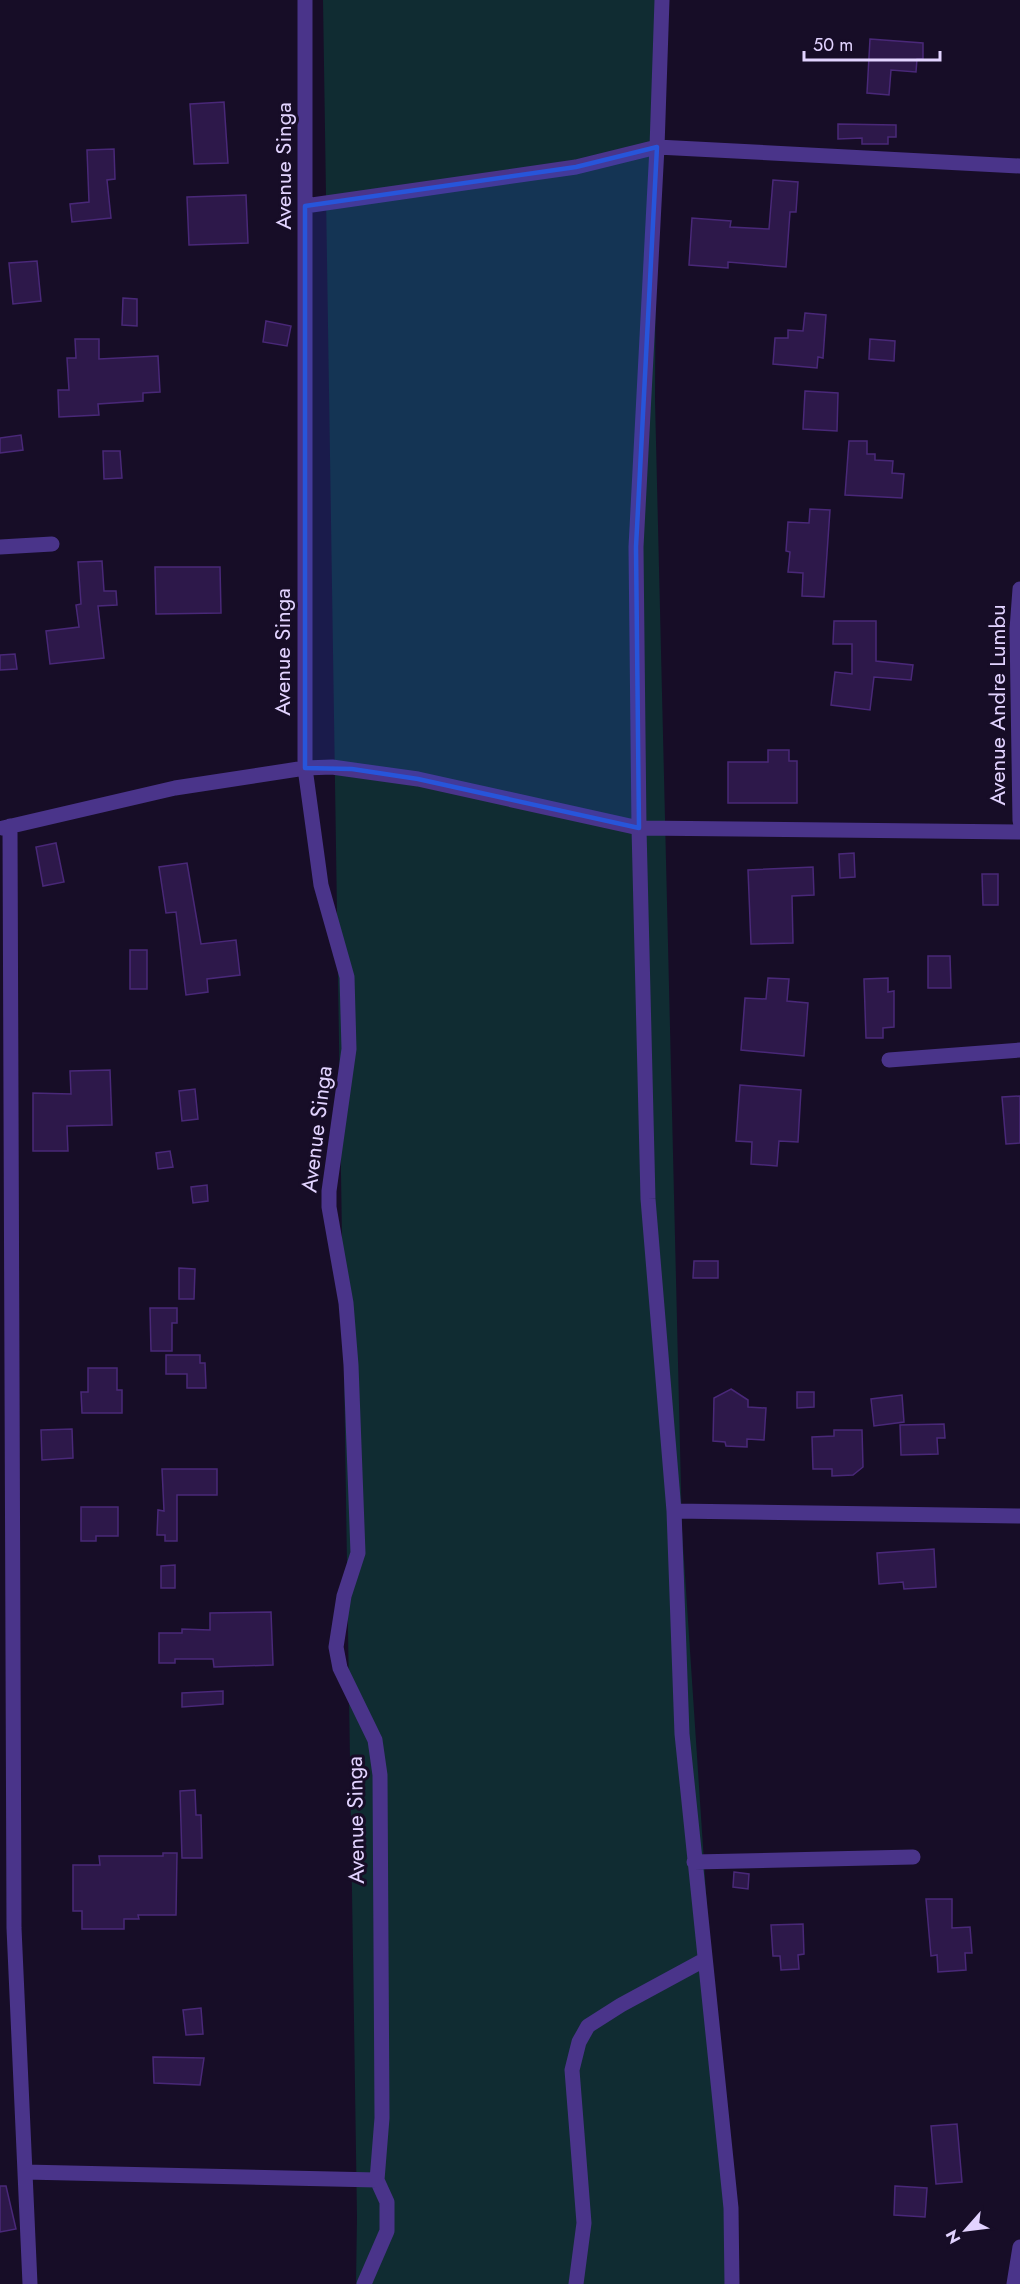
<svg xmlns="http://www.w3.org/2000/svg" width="1020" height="2284" font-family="Jost,sans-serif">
	<rect width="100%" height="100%" fill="#170d27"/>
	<path fill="#102c32" d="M 323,0 L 657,0 L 655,400 L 682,1530 L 732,2284 L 356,2284 L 357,2217 Z"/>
	<path fill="#2d184a" stroke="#492878" stroke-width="1.5" d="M 870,39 L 923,43 L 923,59 L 917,59 L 916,72 L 891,70 L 889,95 L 867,93 Z
		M 224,102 L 228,163 L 194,164 L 190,104 Z
		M 838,124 L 896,125 L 896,137 L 888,137 L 888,144 L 862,144 L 862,138 L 838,139 Z
		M 114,149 L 115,179 L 107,180 L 111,218 L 72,222 L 70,204 L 89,202 L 87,150 Z
		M 773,180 L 798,182 L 796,212 L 790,212 L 786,267 L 728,262 L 728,268 L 689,265 L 692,218 L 731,221 L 730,227 L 769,229 Z
		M 246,195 L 248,243 L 189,245 L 187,197 Z
		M 37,261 L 41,301 L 13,304 L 9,263 Z
		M 123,298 L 137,299 L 137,326 L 122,325 Z
		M 805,313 L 826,315 L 823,358 L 818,357 L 817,368 L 773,364 L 775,338 L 788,338 L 788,330 L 803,331 Z
		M 266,321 L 291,326 L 287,346 L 263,342 Z
		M 75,339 L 99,339 L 99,359 L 158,356 L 160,392 L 143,393 L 143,401 L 98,404 L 99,415 L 59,417 L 58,390 L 69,390 L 67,358 L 76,358 Z
		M 870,339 L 895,341 L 894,361 L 869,359 Z
		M 805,391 L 838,393 L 837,431 L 803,429 Z
		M 21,435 L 23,450 L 0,453 L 0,438 Z
		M 849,441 L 867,441 L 867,454 L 875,454 L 875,460 L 893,461 L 892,473 L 904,474 L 902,498 L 845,495 Z
		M 103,451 L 120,451 L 122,478 L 104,479 Z
		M 810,509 L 830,510 L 824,597 L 802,596 L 803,573 L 788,572 L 790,552 L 786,551 L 788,522 L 809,523 Z
		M 102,561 L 104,591 L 116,591 L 117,605 L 98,606 L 104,658 L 50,664 L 46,631 L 79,627 L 76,605 L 81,604 L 78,562 Z
		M 155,567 L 220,567 L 221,613 L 156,614 Z
		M 834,621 L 876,621 L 876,661 L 913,665 L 911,680 L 874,677 L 870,710 L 831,705 L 835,672 L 852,674 L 852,644 L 833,644 Z
		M 15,654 L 17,669 L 0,670 L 0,655 Z
		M 768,750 L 789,750 L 789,761 L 797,761 L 797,803 L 728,803 L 728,762 L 768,762 Z
		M 56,843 L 64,882 L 43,886 L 36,847 Z
		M 854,853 L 855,877 L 840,878 L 839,854 Z
		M 187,863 L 201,944 L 236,940 L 240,975 L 207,979 L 208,992 L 186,995 L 176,912 L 166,913 L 159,867 Z
		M 813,867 L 814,895 L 792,896 L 793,943 L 751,944 L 748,870 Z
		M 982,874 L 998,874 L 998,905 L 983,905 Z
		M 130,950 L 147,950 L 147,989 L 130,989 Z
		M 928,956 L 950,956 L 951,988 L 928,988 Z
		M 768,978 L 789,979 L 787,1001 L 808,1003 L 804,1056 L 741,1050 L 745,998 L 766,999 Z
		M 888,978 L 888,992 L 894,991 L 894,1027 L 883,1028 L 883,1038 L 866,1038 L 864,979 Z
		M 110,1070 L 112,1125 L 67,1126 L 68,1151 L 33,1151 L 33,1093 L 71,1094 L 70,1071 Z
		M 740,1085 L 801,1090 L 798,1142 L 779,1141 L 777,1166 L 751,1164 L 752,1142 L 736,1141 Z
		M 195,1089 L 198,1119 L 182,1121 L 179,1091 Z
		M 1020,1096 L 1020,1143 L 1006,1144 L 1002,1097 Z
		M 170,1151 L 173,1167 L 158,1169 L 156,1153 Z
		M 207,1185 L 208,1201 L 193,1203 L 191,1187 Z
		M 694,1261 L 718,1261 L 718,1278 L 693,1278 Z
		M 179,1268 L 195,1269 L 194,1299 L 179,1299 Z
		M 150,1308 L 177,1308 L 177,1323 L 172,1323 L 172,1351 L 151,1351 Z
		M 166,1355 L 200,1355 L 200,1363 L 205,1363 L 206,1388 L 187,1388 L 187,1374 L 166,1374 Z
		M 88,1368 L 117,1368 L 117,1390 L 122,1390 L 122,1413 L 82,1413 L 81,1392 L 88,1392 Z
		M 731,1389 L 748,1400 L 748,1407 L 766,1408 L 764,1440 L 747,1439 L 747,1447 L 726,1446 L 725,1442 L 713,1441 L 714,1398 Z
		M 797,1392 L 814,1392 L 814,1407 L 797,1408 Z
		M 902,1395 L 904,1422 L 874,1426 L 871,1399 Z
		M 944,1424 L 945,1438 L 937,1438 L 938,1454 L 901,1455 L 900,1425 Z
		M 72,1429 L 73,1458 L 42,1460 L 41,1430 Z
		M 834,1430 L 862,1430 L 863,1467 L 853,1475 L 832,1476 L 832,1469 L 813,1469 L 812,1437 L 834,1436 Z
		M 162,1469 L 217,1469 L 217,1495 L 177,1495 L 177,1541 L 165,1541 L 165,1535 L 157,1535 L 158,1510 L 164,1511 Z
		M 81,1507 L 118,1507 L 118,1536 L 96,1536 L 96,1541 L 81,1541 Z
		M 934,1549 L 936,1587 L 904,1589 L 903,1582 L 879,1584 L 877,1553 Z
		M 175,1565 L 175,1588 L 161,1588 L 161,1566 Z
		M 271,1612 L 273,1665 L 214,1667 L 213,1659 L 175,1659 L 175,1663 L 159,1663 L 159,1633 L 182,1633 L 182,1629 L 210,1630 L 210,1613 Z
		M 223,1691 L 223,1704 L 182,1707 L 182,1693 Z
		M 195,1790 L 196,1815 L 201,1815 L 202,1858 L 182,1858 L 180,1791 Z
		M 163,1853 L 177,1853 L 176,1915 L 138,1915 L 139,1919 L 124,1919 L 124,1929 L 82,1929 L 82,1911 L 73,1911 L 73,1865 L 100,1865 L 99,1856 L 163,1856 Z
		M 734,1872 L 749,1874 L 748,1889 L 733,1887 Z
		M 926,1899 L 952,1899 L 952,1928 L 970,1927 L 972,1953 L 965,1953 L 966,1970 L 938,1972 L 937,1955 L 931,1956 Z
		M 803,1924 L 804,1954 L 798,1955 L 799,1969 L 781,1970 L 780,1956 L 773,1956 L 771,1925 Z
		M 201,2008 L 203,2034 L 186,2035 L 183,2010 Z
		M 153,2057 L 204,2058 L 200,2085 L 154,2083 Z
		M 957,2124 L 962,2182 L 936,2184 L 931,2126 Z
		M 0,2186 L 6,2186 L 16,2229 L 0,2232 Z
		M 895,2186 L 927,2188 L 925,2217 L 894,2215 Z"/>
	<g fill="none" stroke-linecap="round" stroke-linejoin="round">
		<path stroke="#4a348a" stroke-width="15" d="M 305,0 L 305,768 L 321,885 L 347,977 L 349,1049 L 329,1191 L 329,1207 L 346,1303 L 351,1365 L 358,1553 L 344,1596 L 336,1647 L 340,1668 L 375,1740 L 380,1775 L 382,2118 L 377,2180 L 387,2202 L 387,2231 L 364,2284
			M 662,0 L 657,147 L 636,547 L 639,828 L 648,1199 L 674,1511 L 682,1734 L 731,2208 L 732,2284
			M 305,206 L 576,167 L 657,147 L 1020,166
			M 0,547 L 52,544
			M 1020,589 L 1017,629 L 1020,821
			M 10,826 L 14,1928 L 30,2284
			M 3,828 L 175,788 L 305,768 L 332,767 L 418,779 L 639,828 L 1020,832
			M 889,1060 L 1020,1050
			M 674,1511 L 1020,1516
			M 694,1862 L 913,1857
			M 25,2172 L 377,2180
			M 576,2284 L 584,2223 L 572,2070 L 579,2042 L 588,2026 L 621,2005 L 704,1960
			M 1014,2284 L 1020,2247"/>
	</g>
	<path fill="#2755da" fill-opacity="0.2" stroke="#2755da" stroke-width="4.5" stroke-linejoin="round" d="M 657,147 L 636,547 L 639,828 L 418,779 L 352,769 L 305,768 L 305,206 L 576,167 Z"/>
	<g text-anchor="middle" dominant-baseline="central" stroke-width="6" stroke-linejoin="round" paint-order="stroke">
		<g font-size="22" fill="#e2d3ff" stroke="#170d27">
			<text transform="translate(283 166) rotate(-90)">Avenue Singa</text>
			<text transform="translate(282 652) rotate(-90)">Avenue Singa</text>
			<text transform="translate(997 705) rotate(-90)">Avenue Andre Lumbu</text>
			<text transform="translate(316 1129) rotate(-83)">Avenue Singa</text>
			<text transform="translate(355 1820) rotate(-91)">Avenue Singa</text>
		</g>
	</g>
	<g transform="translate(966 2230) rotate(242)" stroke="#170d27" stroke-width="4.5" paint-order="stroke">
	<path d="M0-4.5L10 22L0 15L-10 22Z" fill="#e2d3ff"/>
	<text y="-9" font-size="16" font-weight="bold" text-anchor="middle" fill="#e2d3ff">N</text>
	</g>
	<path d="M804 51v9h136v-9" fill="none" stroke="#e2d3ff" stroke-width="3"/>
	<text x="813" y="51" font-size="18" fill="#e2d3ff" stroke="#170d27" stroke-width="4.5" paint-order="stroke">50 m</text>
</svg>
